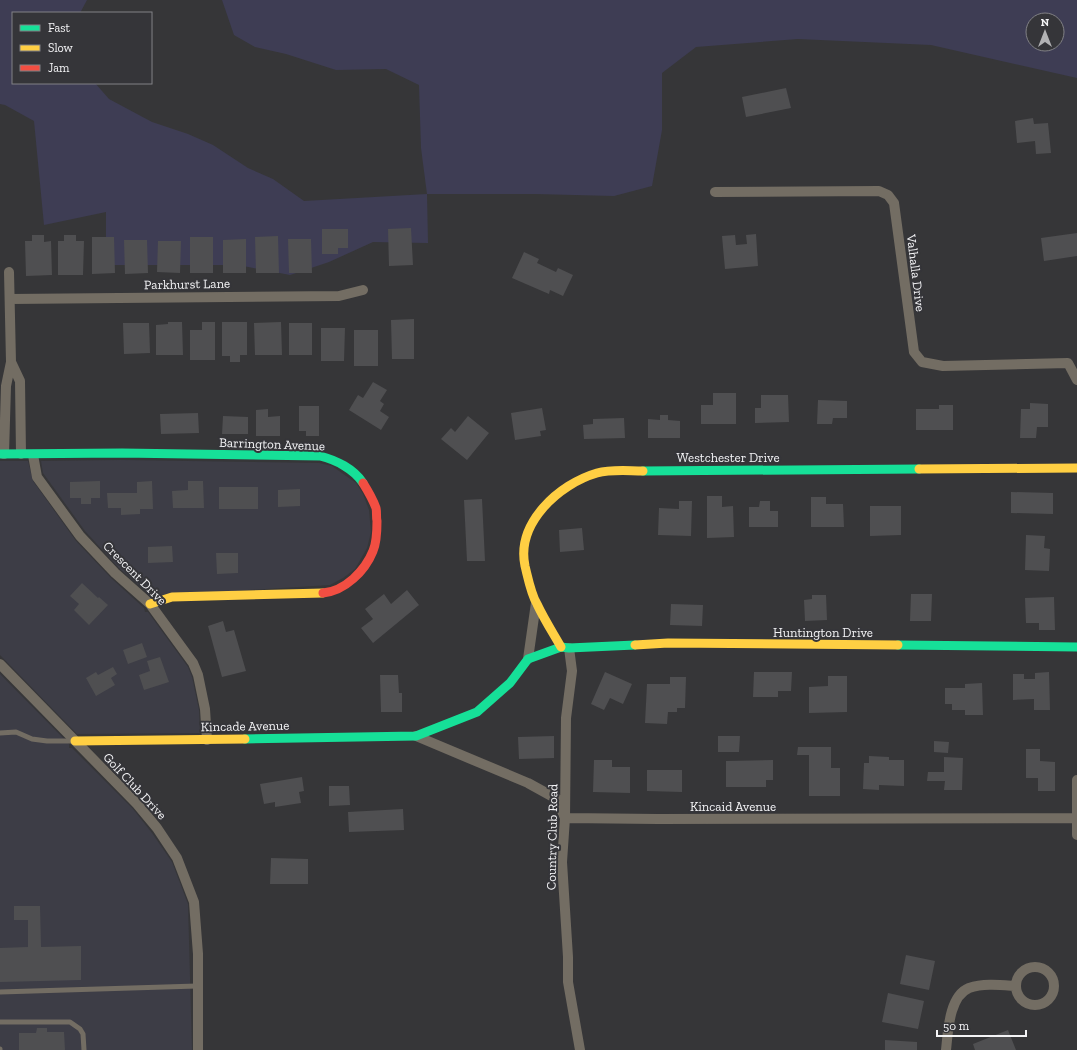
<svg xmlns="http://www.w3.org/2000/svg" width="1077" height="1050" font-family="'Zilla Slab',serif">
	<rect width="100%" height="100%" fill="#363638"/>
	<path fill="#3d3d46" d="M 122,460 L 319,463 L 332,466 L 356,483 L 363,494 L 369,510 L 371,532 L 367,548 L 355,569 L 343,578 L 330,585 L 151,596 L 119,568 L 85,531 L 43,473 L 41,461 Z
		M 0,461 L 28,461 L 33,481 L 76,541 L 111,578 L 144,608 L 145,612 L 148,612 L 188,667 L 192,677 L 199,710 L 200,733 L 77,734 L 0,655 Z
		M 0,674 L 69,744 L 69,748 L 72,748 L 133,809 L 152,833 L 172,862 L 188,904 L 192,1050 L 0,1050 Z"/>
	<path fill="#3e3d54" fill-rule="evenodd" d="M 0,0 L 87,0 L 80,13 L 13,13 L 13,83 L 95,83 L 109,99 L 152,122 L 188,134 L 213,145 L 248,168 L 273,179 L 304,201 L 427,194 L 421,148 L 419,85 L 386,69 L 336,70 L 286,54 L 255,47 L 234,35 L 222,0 L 1077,0 L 1077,78 L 931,45 L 798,39 L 696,47 L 662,73 L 662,130 L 652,186 L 614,196 L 535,194 L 427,194 L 428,243 L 373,242 L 329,262 L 290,275 L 238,265 L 106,265 L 106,212 L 44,225 L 34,121 L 5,105 L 0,104 ZM 1033,20 L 1057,20 L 1057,44 L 1033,44 Z"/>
	<path fill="#4f4f51" d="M 786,88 L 791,108 L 746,117 L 742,97 Z
		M 1033,118 L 1034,124 L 1048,123 L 1051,153 L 1036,154 L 1035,141 L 1017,143 L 1015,121 Z
		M 411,228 L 413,265 L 389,266 L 388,229 Z
		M 322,229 L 348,229 L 348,248 L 338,248 L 338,254 L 322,254 Z
		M 1077,233 L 1077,256 L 1044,261 L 1041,238 Z
		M 756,234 L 758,266 L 725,269 L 722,236 L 735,235 L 736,245 L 747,244 L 746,235 Z
		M 32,235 L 44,235 L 44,242 L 51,241 L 52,275 L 26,276 L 25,241 L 32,241 Z
		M 64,235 L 76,235 L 76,241 L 84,241 L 83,275 L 58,275 L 58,241 L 64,241 Z
		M 278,236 L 279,273 L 256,273 L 255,237 Z
		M 92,237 L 114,237 L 115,273 L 92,274 Z
		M 190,237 L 213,237 L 213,273 L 190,273 Z
		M 246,239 L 246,273 L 223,273 L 223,240 Z
		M 288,239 L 311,239 L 312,273 L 289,273 Z
		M 124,240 L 147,240 L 148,273 L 125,274 Z
		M 158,241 L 181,241 L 180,273 L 157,272 Z
		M 524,252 L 539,259 L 537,263 L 556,272 L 558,268 L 573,275 L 563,296 L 550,290 L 549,294 L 512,278 Z
		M 414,319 L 414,359 L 392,359 L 391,320 Z
		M 168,322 L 182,322 L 183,355 L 156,355 L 156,325 L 168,324 Z
		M 202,322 L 215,322 L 215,360 L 190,360 L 190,330 L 202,330 Z
		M 222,322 L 247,322 L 247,355 L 240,355 L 240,362 L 230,362 L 230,356 L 222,356 Z
		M 281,322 L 282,355 L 255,355 L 254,323 Z
		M 123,323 L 149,323 L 150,353 L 124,354 Z
		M 289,323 L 312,323 L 312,355 L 289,355 Z
		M 321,328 L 345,328 L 344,361 L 321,361 Z
		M 354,330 L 378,330 L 378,366 L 354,366 Z
		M 373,382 L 387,390 L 380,401 L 384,404 L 380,411 L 389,417 L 381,430 L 349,410 L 358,395 L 363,398 Z
		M 713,393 L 736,393 L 736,424 L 701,424 L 701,405 L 713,405 Z
		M 761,395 L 788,395 L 789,422 L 755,423 L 755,408 L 761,408 Z
		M 818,400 L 847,401 L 847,418 L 833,418 L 832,424 L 817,424 Z
		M 1030,403 L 1048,404 L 1048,427 L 1037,427 L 1036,438 L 1020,438 L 1021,409 L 1030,409 Z
		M 939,405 L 953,405 L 953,430 L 916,430 L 916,409 L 939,409 Z
		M 299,406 L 319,406 L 319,436 L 306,436 L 306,431 L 299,431 Z
		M 542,408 L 546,430 L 540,431 L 541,436 L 515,440 L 511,413 Z
		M 268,409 L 268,417 L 280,416 L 280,436 L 256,436 L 256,410 Z
		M 198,413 L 199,433 L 161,434 L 160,414 Z
		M 660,415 L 668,415 L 668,420 L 680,421 L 680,438 L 648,438 L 648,419 L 660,420 Z
		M 223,416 L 248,417 L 248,434 L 222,434 Z
		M 468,416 L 489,433 L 467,460 L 441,439 L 451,428 L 455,432 Z
		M 624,418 L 625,438 L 584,439 L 583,425 L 593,424 L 593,419 Z
		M 100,481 L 100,498 L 91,498 L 91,504 L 81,504 L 81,498 L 70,498 L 70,482 Z
		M 152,481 L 153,509 L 140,509 L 140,514 L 121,515 L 121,508 L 108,508 L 107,493 L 137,493 L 137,482 Z
		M 188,481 L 203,481 L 204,508 L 173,508 L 172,491 L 188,490 Z
		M 219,487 L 258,487 L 258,509 L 219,509 Z
		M 300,489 L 300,506 L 278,507 L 278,490 Z
		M 1011,492 L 1053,493 L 1053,514 L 1011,513 Z
		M 707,496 L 722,496 L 722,507 L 733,506 L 734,537 L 707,538 Z
		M 811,497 L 826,497 L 826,504 L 843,504 L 844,527 L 811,527 Z
		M 482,499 L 485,561 L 467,561 L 464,500 Z
		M 679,501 L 692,501 L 691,536 L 658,535 L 659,508 L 679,509 Z
		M 760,501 L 770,501 L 770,511 L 778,511 L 778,527 L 749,527 L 749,507 L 759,507 Z
		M 870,506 L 901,506 L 901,535 L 870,536 Z
		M 582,528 L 584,550 L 560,552 L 559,530 Z
		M 1026,535 L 1045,536 L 1044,548 L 1050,549 L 1049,571 L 1025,570 Z
		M 172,546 L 173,562 L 148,563 L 148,547 Z
		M 216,553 L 238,553 L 238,573 L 217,574 Z
		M 82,583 L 98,598 L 99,597 L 108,605 L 89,625 L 74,610 L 79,604 L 70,596 Z
		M 407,590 L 419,605 L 373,643 L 361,628 L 373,619 L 365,609 L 384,594 L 391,604 Z
		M 911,594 L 932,594 L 931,621 L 910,621 Z
		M 812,595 L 826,595 L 827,620 L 805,621 L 804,600 L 812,599 Z
		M 1054,597 L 1055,630 L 1039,630 L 1039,623 L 1026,623 L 1025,598 Z
		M 671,604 L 703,605 L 702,626 L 670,625 Z
		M 223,621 L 226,632 L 234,630 L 246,671 L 222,677 L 208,626 Z
		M 142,643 L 147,657 L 128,664 L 123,650 Z
		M 160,657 L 169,682 L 144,690 L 139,675 L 150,671 L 147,661 Z
		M 113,667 L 117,674 L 111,678 L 115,685 L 96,696 L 86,678 L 96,672 L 98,675 Z
		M 605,672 L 632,684 L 623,704 L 610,698 L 604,710 L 591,704 Z
		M 754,672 L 792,672 L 791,691 L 778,691 L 778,697 L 753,697 Z
		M 1049,672 L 1050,710 L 1034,710 L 1034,699 L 1013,700 L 1013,674 L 1024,674 L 1024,679 L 1035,679 L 1035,673 Z
		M 380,675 L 398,675 L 399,693 L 402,693 L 402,712 L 381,712 Z
		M 828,676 L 847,676 L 847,712 L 809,713 L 809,687 L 828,686 Z
		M 670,677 L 686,677 L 685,708 L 677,708 L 677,712 L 668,712 L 667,724 L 645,723 L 647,684 L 670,684 Z
		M 982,683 L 983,715 L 965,715 L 965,710 L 952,710 L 952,704 L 945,704 L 945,688 L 965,688 L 965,684 Z
		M 554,736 L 554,758 L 519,759 L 518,737 Z
		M 718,736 L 740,736 L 739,752 L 718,752 Z
		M 934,741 L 949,742 L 948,753 L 934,752 Z
		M 798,747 L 831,747 L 831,768 L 840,768 L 840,796 L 809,796 L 809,755 L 797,755 Z
		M 1026,749 L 1040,749 L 1040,761 L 1055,762 L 1055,791 L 1038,791 L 1038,778 L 1026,778 Z
		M 869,756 L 889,757 L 889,760 L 904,760 L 904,786 L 879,785 L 879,790 L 863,789 L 864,763 L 869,763 Z
		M 944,757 L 963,758 L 962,790 L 944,790 L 945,781 L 927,781 L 928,772 L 944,772 Z
		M 594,760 L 612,760 L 612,767 L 630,767 L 630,793 L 593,792 Z
		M 773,760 L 773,780 L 766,780 L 766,787 L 726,787 L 726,761 Z
		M 647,770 L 682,770 L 682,792 L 647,791 Z
		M 302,777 L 304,791 L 299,792 L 301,803 L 275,807 L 275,802 L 264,804 L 260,784 Z
		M 329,786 L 349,786 L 350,805 L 329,806 Z
		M 403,809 L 404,830 L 349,832 L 348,812 Z
		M 271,858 L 308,859 L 308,884 L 270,884 Z
		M 14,906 L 40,906 L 41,947 L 81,946 L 81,980 L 0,982 L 0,948 L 28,947 L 28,920 L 14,920 Z
		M 906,955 L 935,961 L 929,990 L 900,984 Z
		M 888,993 L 924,1001 L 918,1029 L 882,1022 Z
		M 37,1028 L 47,1028 L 47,1032 L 64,1032 L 65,1050 L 19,1050 L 19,1033 L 36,1033 Z
		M 1008,1030 L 1016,1050 L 975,1050 L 973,1044 Z
		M 885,1040 L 917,1042 L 917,1050 L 885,1050 Z"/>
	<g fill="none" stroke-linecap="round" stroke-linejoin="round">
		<path stroke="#736d63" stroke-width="5" d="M 0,733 L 16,732 L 32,739 L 47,741 L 74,741
			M 0,992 L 197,986
			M 0,1022 L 70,1022 L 80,1029 L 83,1034 L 84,1050
			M 0,1049 L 0,1050"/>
		<path stroke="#736d63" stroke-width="10" d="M 715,192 L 879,191 L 888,195 L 894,203 L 914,352 L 922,362 L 943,366 L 1068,363 L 1077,380
			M 10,299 L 339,296 L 363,290
			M 11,362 L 20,381 L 21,454
			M 4,454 L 6,386 L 11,362 L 9,272
			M 33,455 L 37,477 L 80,536 L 115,573 L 150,604 L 193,663 L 198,675 L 205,709 L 207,740
			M 569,648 L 572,671 L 566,718 L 565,818 L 562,862 L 568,957 L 568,982 L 580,1050
			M 528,659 L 536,603
			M 0,664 L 137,804 L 157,828 L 177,858 L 194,902 L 198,954 L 198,1050
			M 416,736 L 528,783 L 557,799 L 565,818 L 658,819 L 1076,818
			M 1077,780 L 1077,835
			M1016 986a19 19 0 1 1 38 0a19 19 0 1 1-38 0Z
			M 946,1050 C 948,1032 949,996 969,988 C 984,983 1001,985 1016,986"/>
		<path stroke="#16e098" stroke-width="9" d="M 0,454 L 122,453 L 320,456 C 336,460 354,469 363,483
			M 643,471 L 919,469
			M 898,645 L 1077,647
			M 245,739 L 416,736 L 477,712 L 510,683 L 528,659 L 561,647 L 569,648 L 635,645"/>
		<path stroke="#ffcf43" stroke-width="9" d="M 919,469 L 1077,468
			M 150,604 L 172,597 L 323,593
			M 635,645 L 668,643 L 898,645
			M 561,647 C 553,633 544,619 537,604 C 531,594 528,578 525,566 C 516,523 559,484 597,473 C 612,469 628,471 643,471
			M 75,741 L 245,739"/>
		<path stroke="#f24e42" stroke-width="9" d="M 323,593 C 345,591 365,571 373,551 C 377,542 377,530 377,521 C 376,517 377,512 376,508 C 373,500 368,491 363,483"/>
	</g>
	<g text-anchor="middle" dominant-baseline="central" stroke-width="4" stroke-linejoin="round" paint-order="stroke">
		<g font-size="13" fill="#f4f4f6" stroke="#353539">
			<text transform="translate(916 273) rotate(83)">Valhalla Drive</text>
			<text transform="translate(187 284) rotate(-1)">Parkhurst Lane</text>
			<text transform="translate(272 444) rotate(2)">Barrington Avenue</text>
			<text x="728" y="457">Westchester Drive</text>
			<text transform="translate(135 573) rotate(45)">Crescent Drive</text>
			<text x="823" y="632">Huntington Drive</text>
			<text transform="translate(245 726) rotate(-1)">Kincade Avenue</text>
			<text transform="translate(135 786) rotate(47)">Golf Club Drive</text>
			<text x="733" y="806">Kincaid Avenue</text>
			<text transform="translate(552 837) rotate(-89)">Country Club Road</text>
		</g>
	</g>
	<rect x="12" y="12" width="140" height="72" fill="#353539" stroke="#818185"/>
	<rect x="20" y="25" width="20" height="6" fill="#16e098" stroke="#818185"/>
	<text x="48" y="32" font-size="12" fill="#f4f4f6">Fast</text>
	<rect x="20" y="45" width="20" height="6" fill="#ffcf43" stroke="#818185"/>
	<text x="48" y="52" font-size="12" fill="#f4f4f6">Slow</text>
	<rect x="20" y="65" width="20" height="6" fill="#f24e42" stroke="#818185"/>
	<text x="48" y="72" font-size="12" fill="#f4f4f6">Jam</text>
	<g transform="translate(1045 32)"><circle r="19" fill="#353539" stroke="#818185"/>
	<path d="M0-3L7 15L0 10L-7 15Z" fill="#b2b2b4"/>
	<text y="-6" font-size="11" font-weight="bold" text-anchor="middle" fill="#f4f4f6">N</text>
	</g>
	<path d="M937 1030v6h89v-6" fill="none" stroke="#f4f4f6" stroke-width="2"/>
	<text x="943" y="1030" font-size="12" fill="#f4f4f6" stroke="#353539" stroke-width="3" paint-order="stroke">50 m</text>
</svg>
